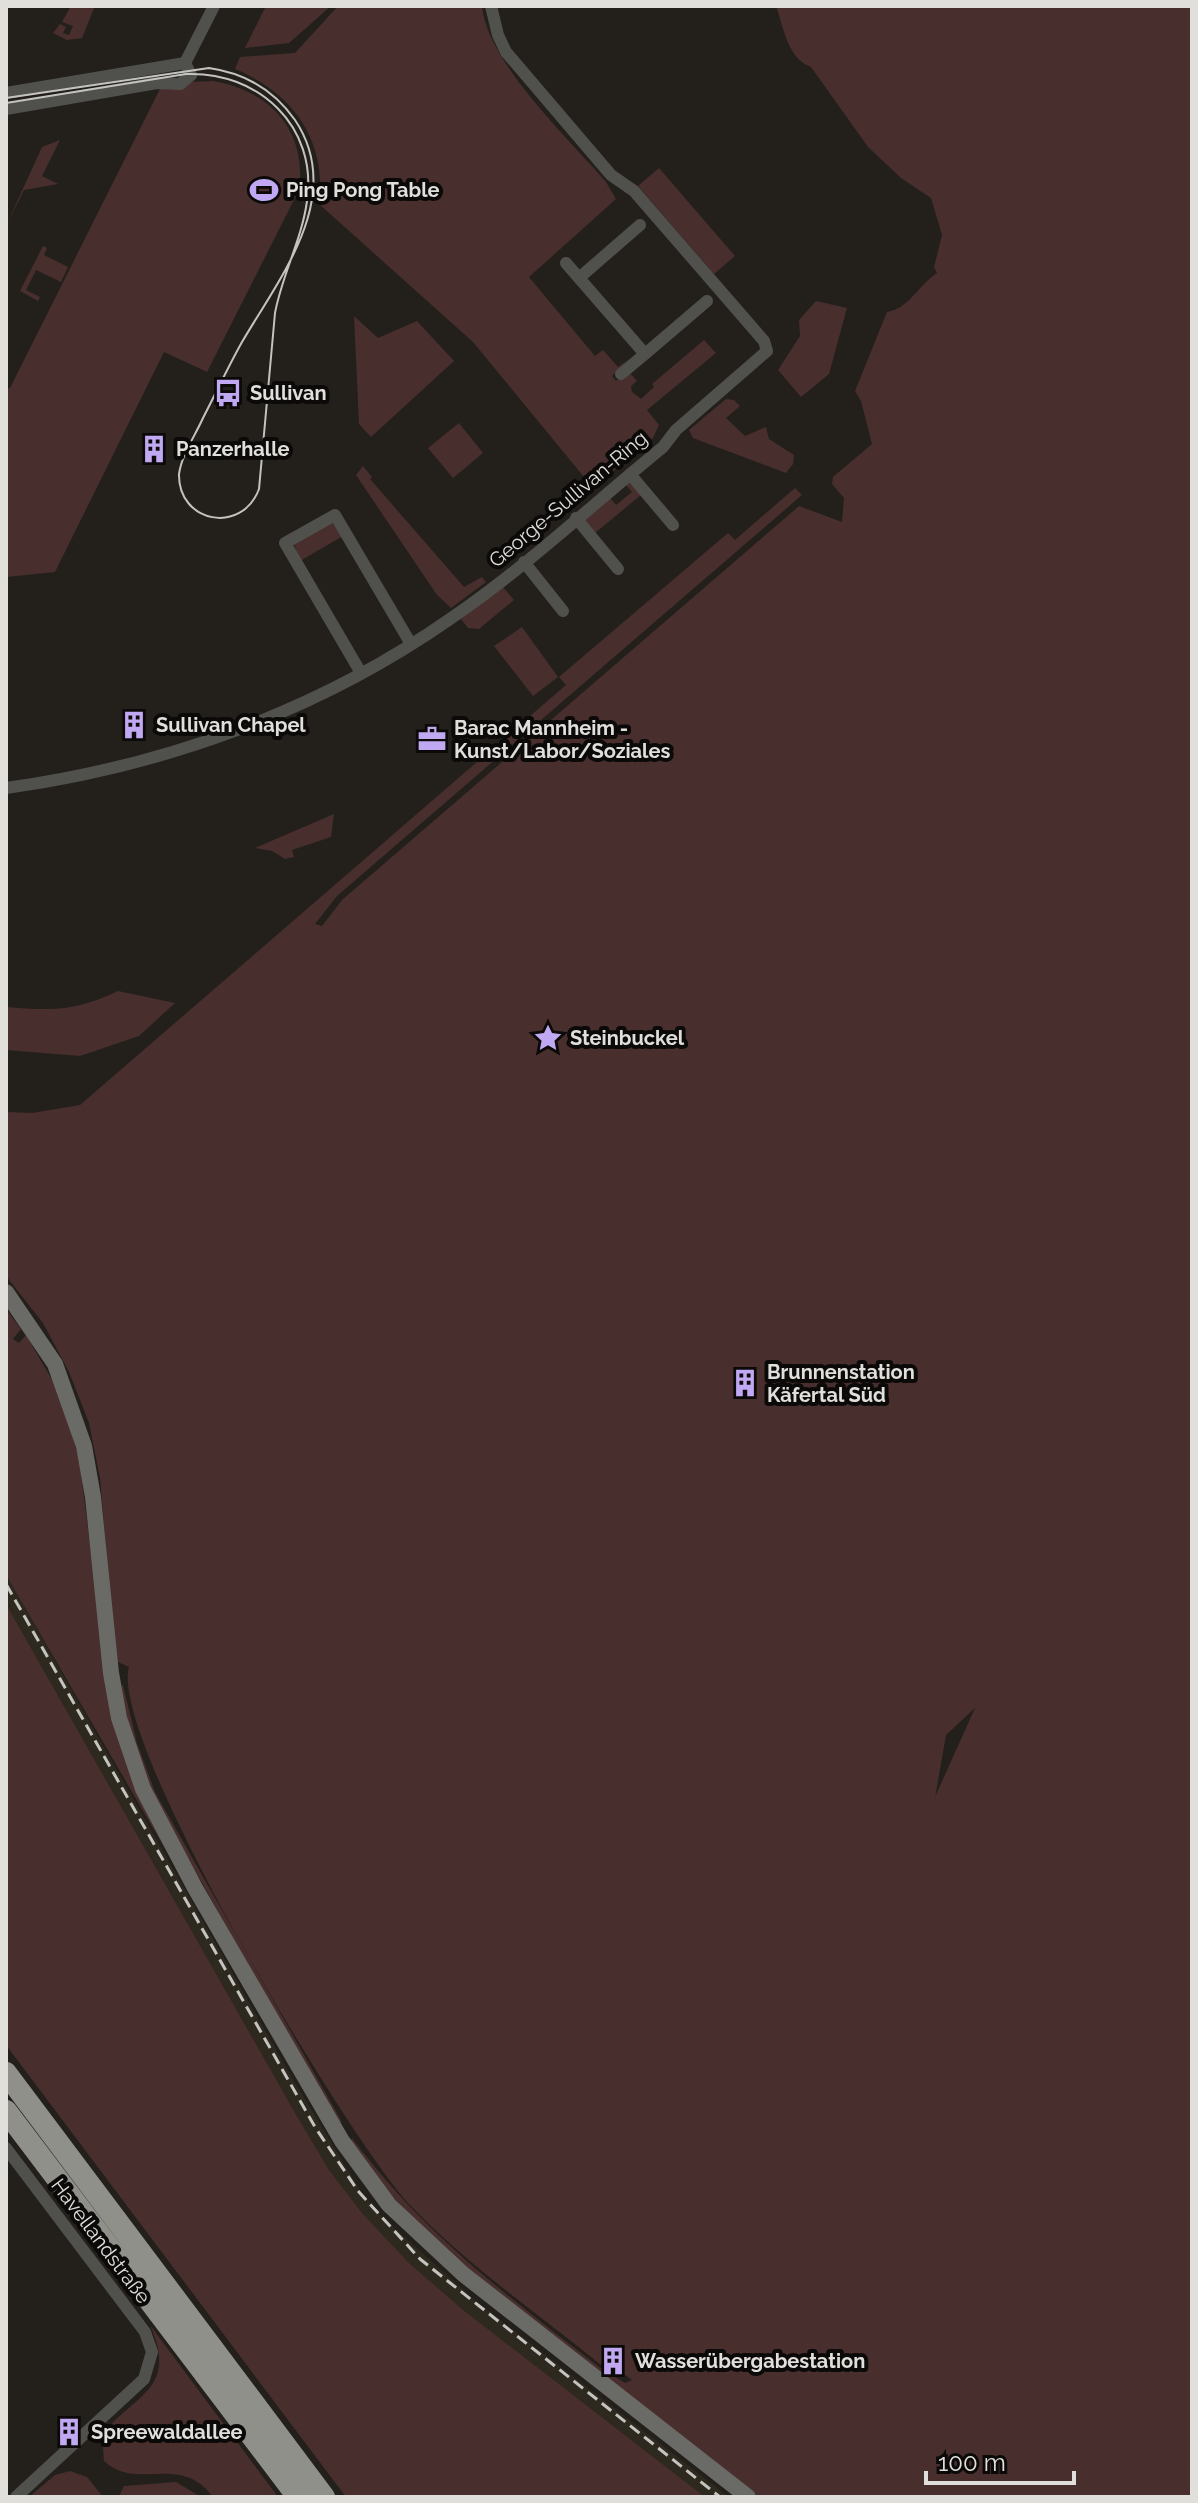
<svg xmlns="http://www.w3.org/2000/svg" width="1198" height="2503" font-family="Raleway,sans-serif">
	<rect width="100%" height="100%" fill="#23201c"/>
	<path fill="#2e291f" d="M 6,1575 L 287,2069 L 358,2187 L 382,2217 L 477,2302 L 729,2497 L 705,2497 L 462,2309 L 409,2263 L 363,2214 L 329,2170 L 294,2111 L 6,1604 Z"/>
	<path fill="#482e2c" fill-rule="evenodd" d="M 71,6 L 95,6 L 82,38 L 67,40 L 53,33 L 60,24 L 66,27 L 63,33 L 69,35 L 73,26 L 62,22 Z
		M 266,6 L 331,6 L 289,43 L 245,48 Z
		M 338,6 L 482,6 C 487,62 568,138 606,182 L 616,199 L 529,277 L 595,356 L 603,350 L 618,367 L 627,360 L 612,376 L 616,381 L 628,371 L 637,381 L 631,386 L 632,392 L 641,399 L 654,387 L 652,384 L 704,340 L 716,353 L 647,410 L 659,425 L 653,438 L 593,488 L 473,342 L 319,204 C 327,140 293,93 235,69 L 240,57 L 295,53 Z
		M 776,6 L 1192,6 L 1192,2497 L 759,2497 L 446,2252 L 385,2189 L 350,2143 L 352,2138 C 425,2235 504,2293 599,2367 L 625,2383 L 632,2380 L 617,2369 L 622,2359 L 612,2351 L 601,2365 C 537,2313 467,2265 410,2205 C 350,2142 108,1740 129,1667 L 116,1661 L 100,1478 L 89,1423 L 69,1372 L 43,1323 L 6,1276 L 6,1112 L 32,1113 L 80,1105 L 566,685 L 559,677 L 728,533 L 735,540 L 795,488 L 802,495 L 337,896 L 315,924 L 322,926 L 342,900 L 799,506 L 842,522 L 844,498 L 832,484 L 833,477 L 872,444 L 861,401 L 855,391 L 887,312 C 911,307 917,286 937,273 L 934,267 L 942,235 L 931,198 L 901,178 L 868,147 L 811,67 C 787,58 784,28 776,6 ZM 975,1708 L 935,1797 L 935,1798 L 946,1735 Z
		M 213,81 C 271,91 307,131 299,190 L 207,372 L 164,352 L 55,572 L 6,577 L 6,389 L 10,388 L 163,83 Z
		M 60,140 L 42,176 L 58,184 L 24,190 L 6,226 L 42,147 Z
		M 659,168 L 735,256 L 714,274 L 638,186 Z
		M 43,246 L 47,248 L 44,255 L 68,267 L 61,282 L 36,270 L 26,290 L 40,297 L 38,301 L 20,291 Z
		M 816,301 L 847,308 L 829,374 L 801,397 L 778,370 L 800,336 L 799,320 Z
		M 354,316 L 378,338 L 417,321 L 454,361 L 371,437 L 359,424 Z
		M 726,399 L 734,400 L 740,406 L 726,418 L 745,436 L 766,427 L 769,439 L 794,455 L 793,464 L 786,473 L 693,438 L 689,430 Z
		M 459,423 L 483,453 L 453,478 L 428,448 Z
		M 363,466 L 372,477 L 370,479 L 464,587 L 482,577 L 486,582 L 451,608 L 437,595 L 356,475 Z
		M 630,483 L 642,494 L 594,534 L 585,520 L 610,498 L 616,505 L 632,492 L 625,484 Z
		M 331,522 L 343,536 L 300,561 L 294,544 Z
		M 503,587 L 514,600 L 479,629 L 468,628 L 461,619 Z
		M 522,627 L 558,677 L 533,696 L 494,646 Z
		M 334,814 L 331,837 L 292,850 L 294,857 L 285,859 L 272,851 L 255,848 Z
		M 118,991 L 175,1003 L 139,1036 L 80,1056 L 6,1050 L 6,1007 C 52,1011 76,1011 118,991 Z
		M 6,1309 L 21,1329 L 13,1339 L 19,1343 L 26,1335 L 58,1390 L 79,1458 L 109,1696 L 182,1878 L 6,1575 Z
		M 6,1604 L 294,2111 L 329,2170 L 363,2214 L 409,2263 L 462,2309 L 705,2497 L 346,2497 L 6,2045 Z
		M 123,1685 L 137,1743 L 155,1792 L 342,2122 L 337,2123 L 152,1794 L 133,1744 L 120,1686 Z
		M 150,2325 L 278,2497 L 213,2497 C 180,2452 136,2492 104,2461 L 102,2434 C 137,2393 178,2388 150,2325 Z
		M 70,2471 L 87,2477 L 103,2497 L 29,2497 L 55,2475 Z
		M 176,2482 L 201,2497 L 121,2497 L 120,2494 L 124,2486 Z"/>
	<g fill="none" stroke-linecap="round" stroke-linejoin="round">
		<path stroke="#50504d" stroke-width="12" d="M 185,63 L 214,6
			M 6,93 L 185,63
			M 6,109 L 157,83 L 180,84 L 191,75 L 185,63
			M 640,225 L 579,278 L 645,354 L 707,301
			M 566,263 L 579,278
			M 621,374 L 645,354
			M 630,474 L 673,525
			M 576,518 L 618,569
			M 524,562 L 563,611
			M 361,673 L 285,543 L 335,515 L 411,644
			M 6,788 C 165,766 318,711 450,619 C 525,568 593,504 663,447 L 676,430 L 767,351 L 764,341 L 634,191 L 611,175 L 506,52 L 498,35 L 491,6
			M 6,2148 L 145,2332 L 152,2352 L 144,2379 L 16,2497"/>
		<path stroke="#6a6a66" stroke-width="16" d="M 6,1292 L 55,1364 L 84,1446 L 93,1497 L 111,1673 L 119,1718 L 143,1789 L 195,1888 L 342,2141 L 389,2205 L 463,2274 L 748,2497"/>
		<path stroke="#90908b" stroke-width="22" d="M 6,2073 L 324,2497
			M 6,2111 L 298,2497"/>
		<path stroke="#c4c3c0" stroke-width="2" d="M 6,98 L 209,68 C 244,73 274,90 295,120 C 346,196 280,277 242,342 C 228,367 216,393 203,418 C 195,436 182,454 179,474 C 178,523 242,535 259,489 L 275,313 C 282,275 302,239 307,201 C 318,126 258,71 186,74 L 6,103"/>
		<path stroke="#c4c3c0" stroke-width="3" stroke-dasharray="12 6" stroke-linecap="butt" d="M 6,1584 L 315,2127 L 358,2191 L 420,2259 L 720,2497"/>
	</g>
	<defs>
		<symbol id="stadium-bare" viewBox="-9 -9 18 18"><path d="M0-5a6.5 5 0 1 0 0 10a6.5 5 0 1 0 0-10ZM-3.5-1.8h7v3.6h-7Z" fill="#c1a8f3" stroke="#0b0a09" stroke-width="2.5" paint-order="stroke"/></symbol>
		<symbol id="bus-bare" viewBox="-9 -9 18 18"><path d="M-5-6H5V4H4V6H2V4H-2V6H-4V4H-5ZM-3.5-4V0h7V-4ZM-3.5 1.2v1.5H-2V1.2ZM2 1.2v1.5H3.5V1.2Z" fill="#c1a8f3" stroke="#0b0a09" stroke-width="2.5" paint-order="stroke"/></symbol>
		<symbol id="building-bare" viewBox="-9 -9 18 18"><path d="M-4-6H4V6H1V3H-1V6H-4ZM-2.5-4.3h1.7v1.8h-1.7ZM.8-4.3h1.7v1.8H.8ZM-2.5-1h1.7V.8h-1.7ZM.8-1h1.7V.8H.8Z" fill="#c1a8f3" stroke="#0b0a09" stroke-width="2.5" paint-order="stroke"/></symbol>
		<symbol id="office-bare" viewBox="-9 -9 18 18"><path d="M-6-3h4V-5.5h4V-3h4V5H-6ZM-1-4.5V-3h2v-1.5ZM-6 0V1H6V0Z" fill="#c1a8f3" stroke="#0b0a09" stroke-width="2.5" paint-order="stroke"/></symbol>
		<symbol id="sight-bare" viewBox="-9 -9 18 18"><path d="M0-6L1.8-2.2L6-1.7L2.9 1.2L3.7 5.4L0 3.3L-3.7 5.4L-2.9 1.2L-6-1.7L-1.8-2.2Z" fill="#c1a8f3" stroke="#0b0a09" stroke-width="2.5" paint-order="stroke"/></symbol>
	</defs>
	<g fill-rule="evenodd">
		<use href="#stadium-bare" x="244" y="170" width="40" height="40"/>
		<use href="#bus-bare" x="208" y="373" width="40" height="40"/>
		<use href="#building-bare" x="134" y="429" width="40" height="40"/>
		<use href="#building-bare" x="114" y="705" width="40" height="40"/>
		<use href="#office-bare" x="412" y="719" width="40" height="40"/>
		<use href="#sight-bare" x="528" y="1018" width="40" height="40"/>
		<use href="#building-bare" x="725" y="1363" width="40" height="40"/>
		<use href="#building-bare" x="593" y="2341" width="40" height="40"/>
		<use href="#building-bare" x="49" y="2412" width="40" height="40"/>
	</g>
	<g text-anchor="middle" dominant-baseline="central" stroke-width="8" stroke-linejoin="round" paint-order="stroke">
		<g font-size="20" font-weight="bold" fill="#e0dfdc" stroke="#0b0a09" text-anchor="start">
			<text x="286" y="190">Ping Pong Table</text>
			<text x="250" y="393">Sullivan</text>
			<text x="176" y="449">Panzerhalle</text>
			<text x="156" y="725">Sullivan Chapel</text>
			<text x="454" y="728">Barac Mannheim -<tspan x="454" dy="23">Kunst/Labor/Soziales</tspan></text>
			<text x="570" y="1038">Steinbuckel</text>
			<text x="767" y="1372">Brunnenstation<tspan x="767" dy="23">Käfertal Süd</tspan></text>
			<text x="635" y="2361">Wasserübergabestation</text>
			<text x="91" y="2432">Spreewaldallee</text>
		</g>
		<g font-size="20" fill="#e0dfdc" stroke="#0b0a09">
			<text transform="translate(568 499) rotate(-40)">George-Sullivan-Ring</text>
			<text transform="translate(101 2241) rotate(53)">Havellandstraße</text>
		</g>
	</g>
	<rect width="1198" height="2503" fill="none" stroke="#e0dfdc" stroke-width="16"/>
	<path d="M926 2471v12h148v-12" fill="none" stroke="#e0dfdc" stroke-width="4"/>
	<text x="938" y="2471" font-size="24" fill="#e0dfdc" stroke="#0b0a09" stroke-width="6" paint-order="stroke">100 m</text>
</svg>
